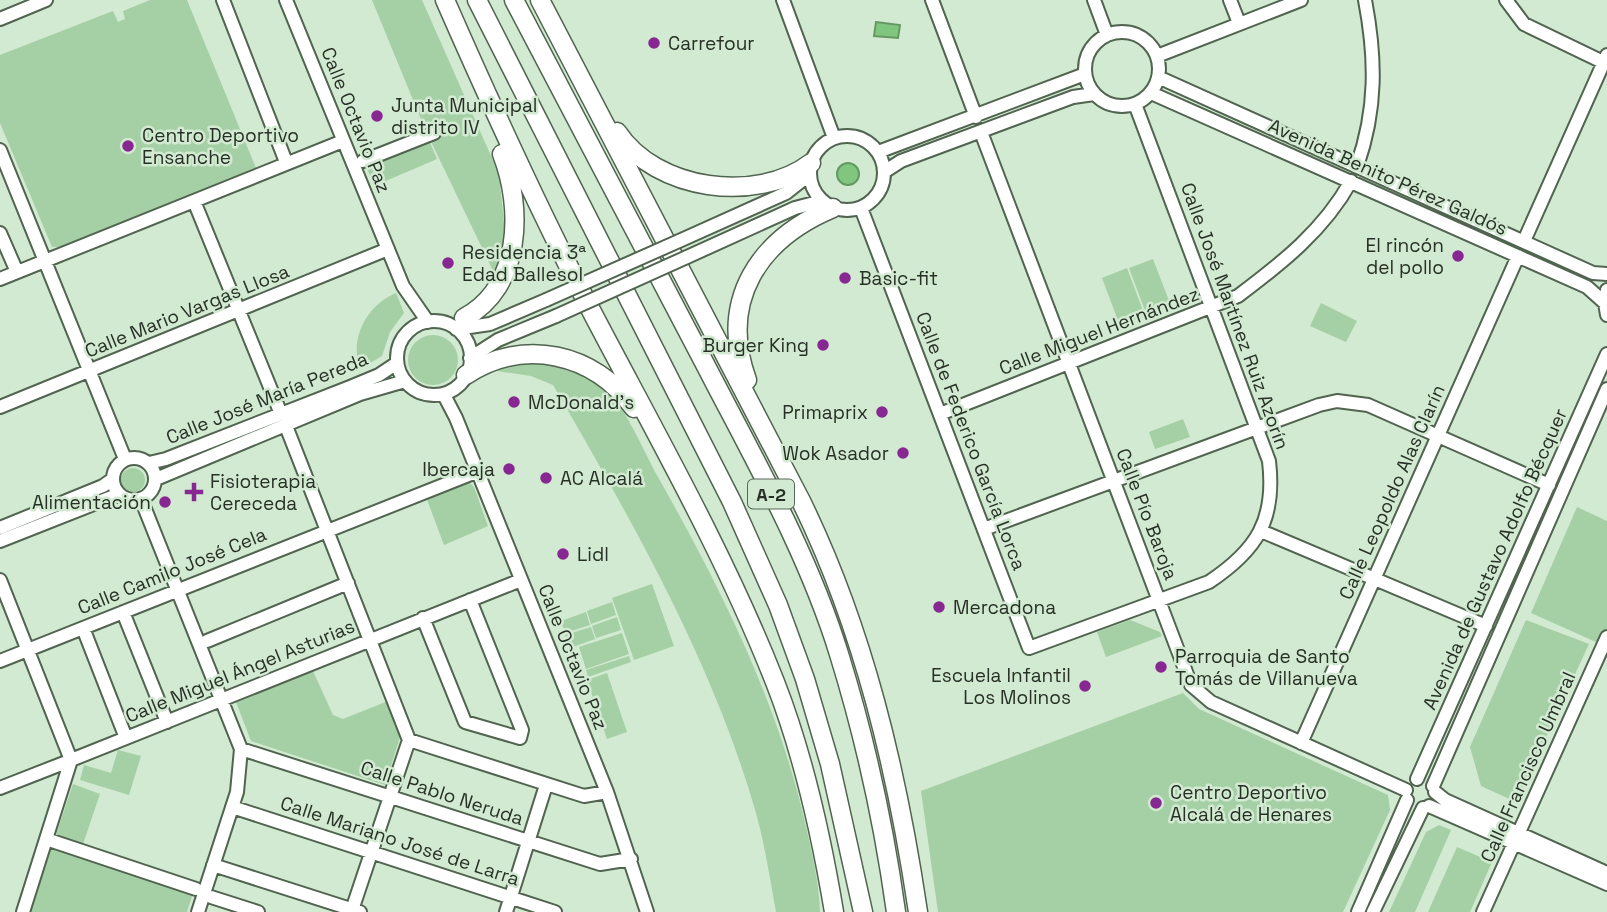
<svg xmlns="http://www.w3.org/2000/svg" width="1607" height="912" font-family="'Space Grotesk',sans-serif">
	<rect width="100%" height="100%" fill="#d2ead1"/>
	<path fill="#a5cfa4" d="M 150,0 L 187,0 L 256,168 L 62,247 L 52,247 L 0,123 L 0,55 L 113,11 L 118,22 L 125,19 L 123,11 Z
		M 372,0 L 422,0 L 499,174 L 506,242 L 494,273 L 425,129 Z
		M 428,138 L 437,159 L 374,186 L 365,163 Z
		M 1153,259 L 1171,306 L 1147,316 L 1129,268 Z
		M 1127,268 L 1145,316 L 1120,326 L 1102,278 Z
		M 396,293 L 404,313 L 390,332 L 382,356 L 360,369 C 349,338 367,305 396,293 Z
		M 1321,303 L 1357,321 L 1346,342 L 1310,326 Z
		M408 360a25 25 0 1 1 50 0a25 25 0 1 1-50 0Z
		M 513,360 C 545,364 578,363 603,386 C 628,411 641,446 658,477 C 719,585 775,696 804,818 C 811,848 819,881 820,912 L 776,912 C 770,879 765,845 756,813 C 712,660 632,521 553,385 L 531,376 L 497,371 L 495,363 Z
		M 1183,419 L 1190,437 L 1155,449 L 1149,432 Z
		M121 480a12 12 0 1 1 24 0a12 12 0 1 1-24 0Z
		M 469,482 L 474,487 L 488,526 L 444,545 L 426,497 Z
		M 1577,507 L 1607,521 L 1607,647 L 1531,613 Z
		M 652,584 L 674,646 L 634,660 L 612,598 Z
		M 612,602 L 616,615 L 591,624 L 587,611 Z
		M 586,612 L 590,625 L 565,633 L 561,621 Z
		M 617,617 L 621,630 L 596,638 L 592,626 Z
		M 1130,620 L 1160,632 L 1162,636 L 1106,657 L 1097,632 Z
		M 1526,620 L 1589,644 L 1516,802 L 1481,786 L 1470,747 Z
		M 591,627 L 595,639 L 570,648 L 565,635 Z
		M 622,633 L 629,654 L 586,669 L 579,647 Z
		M 629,656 L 631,662 L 588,677 L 586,670 Z
		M 313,671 L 333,715 L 343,719 L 388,701 L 401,734 L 385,785 L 251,741 L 236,702 Z
		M 607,673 L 627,732 L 607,739 L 587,680 Z
		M 1183,693 L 1199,709 L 1388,795 L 1390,810 L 1343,912 L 938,912 L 921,791 Z
		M 118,750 L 141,756 L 129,795 L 80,780 L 84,765 L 111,773 Z
		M 73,784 L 100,794 L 82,847 L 55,838 Z
		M 1439,825 L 1451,830 L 1415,912 L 1389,912 L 1426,832 Z
		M 52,844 L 194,890 L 187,912 L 30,912 Z
		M 1457,847 L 1492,862 L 1470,912 L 1428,912 Z"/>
	<path fill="#80c67f" stroke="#659964" stroke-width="2" d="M 876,22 L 900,25 L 898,38 L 874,36 Z
		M837 174a11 11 0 1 1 22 0a11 11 0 1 1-22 0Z"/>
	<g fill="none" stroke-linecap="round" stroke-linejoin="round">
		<defs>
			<path id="minor" d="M 223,0 L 286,162
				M 286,0 L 403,286 L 428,322
				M 783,0 L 834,138
				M 932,0 L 976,117
				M 1094,0 L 1107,35
				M 1230,0 L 1239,23
				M 1506,0 L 1524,24 L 1607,64
				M 0,19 L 46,0
				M1085 69a37 37 0 1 1 74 0a37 37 0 1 1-74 0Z
				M 1157,56 L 1301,0
				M 1158,77 L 1593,273 L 1607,274
				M 1151,93 L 1587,287 L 1605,303
				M 981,132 L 1191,685 L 1211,702 L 1406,790
				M810 173a37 37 0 1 1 74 0a37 37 0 1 1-74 0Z
				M 0,150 L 125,459
				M 878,152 L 1085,74
				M 363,161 L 434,133
				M 1357,166 C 1377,109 1376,58 1365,0
				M 884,172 L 901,161 L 1073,97 L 1094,94
				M 194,201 L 281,414
				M 861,208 L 1029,648 L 1209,582 C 1257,550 1276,520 1269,461 L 1135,104
				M 0,233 L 17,272
				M 679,241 L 786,193 L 810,174
				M 1524,241 L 1607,55
				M 687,257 L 795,208 L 822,201
				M 0,279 L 343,141
				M 1607,290 L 1605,303 L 1607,315
				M397 358a37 37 0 1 1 74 0a37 37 0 1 1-74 0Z
				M 456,329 L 490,324 L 546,300
				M 470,358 L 498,340 L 556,316
				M 444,395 L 456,418 L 607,792 L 647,912
				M 0,407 L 388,249
				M 940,414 L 1238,296 C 1282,263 1324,230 1351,181
				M 286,426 L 409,740 L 352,910
				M113 479a21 21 0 1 1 42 0a21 21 0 1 1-42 0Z
				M 149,463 L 166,459 L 350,387 L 379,375 L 397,363
				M 156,479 L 360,394 L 405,381
				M 141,499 L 241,749 L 237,792 L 198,912
				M 0,528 L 103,486 L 113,479
				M 984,529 L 1319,405 L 1337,401 L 1368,405 L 1549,485
				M 1261,531 L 1486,626
				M 0,541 L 119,494
				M 0,580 L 71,760 L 23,912
				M 123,612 L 167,722
				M 423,618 L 465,722 L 520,738 L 522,730 L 470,600
				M 83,628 L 126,738
				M 207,641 L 348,583
				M 0,661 L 476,472
				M 409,740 L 584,796 L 607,792
				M 1301,743 L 1518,256
				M 241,749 L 600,864 L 631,859
				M 71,760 L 521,580
				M 1417,779 L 1607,354
				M 1433,786 L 1607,389
				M 0,788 L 64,763
				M 1435,792 L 1445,800 L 1607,873
				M 1429,806 L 1607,884
				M 232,807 L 555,912
				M 52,841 L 196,889
				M 213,865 L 360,912
				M 211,897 L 258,912
				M 506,912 L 546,785
				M 1358,912 L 1407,800
				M 1373,912 L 1423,808
				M 1483,912 L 1607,637"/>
			<path id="highway" d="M 445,0 C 492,107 540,213 594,316 C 657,436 725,555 775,682 C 804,756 821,834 834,912
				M 477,0 L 732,502 L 778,605 L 805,679 L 830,764 L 863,912
				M 514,0 C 578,122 642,244 706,366 C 754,459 808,553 839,654 C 865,738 884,825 896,912
				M 540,0 L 801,501 C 864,630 897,771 918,912
				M 617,132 C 656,191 757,204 811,163
				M 464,318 C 522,287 523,208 502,154
				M 466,375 C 524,337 594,353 634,408
				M 747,380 C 718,300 759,239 833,208"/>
		</defs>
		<use href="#minor" stroke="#50644f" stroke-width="16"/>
		<use href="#highway" stroke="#50644f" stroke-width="21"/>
		<use href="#minor" stroke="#fff" stroke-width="12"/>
		<use href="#highway" stroke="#fff" stroke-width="18"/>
		<defs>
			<path id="minor-bridge" d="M 546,300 L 679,241
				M 556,316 L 687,257"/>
		</defs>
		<use href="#minor-bridge" stroke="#50644f" stroke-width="16" stroke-linecap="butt"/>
		<use href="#minor-bridge" stroke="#fff" stroke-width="12"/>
	</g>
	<g fill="#872791" stroke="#d2ead1" stroke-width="2.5">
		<circle cx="654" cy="43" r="7"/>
		<circle cx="377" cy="116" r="7"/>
		<circle cx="128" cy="146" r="7"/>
		<circle cx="1458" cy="256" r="7"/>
		<circle cx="448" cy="263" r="7"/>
		<circle cx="845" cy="278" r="7"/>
		<circle cx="823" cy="345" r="7"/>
		<circle cx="514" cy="402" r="7"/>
		<circle cx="882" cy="412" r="7"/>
		<circle cx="903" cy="453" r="7"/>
		<circle cx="509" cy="469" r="7"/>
		<circle cx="546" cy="478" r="7"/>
		<path d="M190.5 481.5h7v7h7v7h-7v7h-7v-7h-7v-7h7z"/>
		<circle cx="165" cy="502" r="7"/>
		<circle cx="563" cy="554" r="7"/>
		<circle cx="939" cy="607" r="7"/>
		<circle cx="1161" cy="667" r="7"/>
		<circle cx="1085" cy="686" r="7"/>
		<circle cx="1156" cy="803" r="7"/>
	</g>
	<g text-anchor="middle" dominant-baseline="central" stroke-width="5" stroke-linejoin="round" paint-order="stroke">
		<rect fill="#d2ead1" stroke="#5a6859" stroke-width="2" x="748" y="479.5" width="46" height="29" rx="5"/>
		<g font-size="18" font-weight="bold" fill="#273026">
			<text x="771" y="494">A-2</text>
		</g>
		<g font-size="19" fill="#273026" stroke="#d2ead1" text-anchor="start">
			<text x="668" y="43">Carrefour</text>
			<text x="391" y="105">Junta Municipal<tspan x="391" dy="22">distrito IV</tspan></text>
			<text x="142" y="135">Centro Deportivo<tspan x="142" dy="22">Ensanche</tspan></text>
			<text x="1444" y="245" text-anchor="end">El rincón<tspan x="1444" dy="22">del pollo</tspan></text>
			<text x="462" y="252">Residencia 3ª<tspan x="462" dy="22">Edad Ballesol</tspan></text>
			<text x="859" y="278">Basic-fit</text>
			<text x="809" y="345" text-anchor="end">Burger King</text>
			<text x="528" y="402">McDonald's</text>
			<text x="868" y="412" text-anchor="end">Primaprix</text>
			<text x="889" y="453" text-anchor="end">Wok Asador</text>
			<text x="495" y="469" text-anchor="end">Ibercaja</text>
			<text x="560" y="478">AC Alcalá</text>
			<text x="210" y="481">Fisioterapia<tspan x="210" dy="22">Cereceda</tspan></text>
			<text x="151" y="502" text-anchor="end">Alimentación</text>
			<text x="577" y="554">Lidl</text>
			<text x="953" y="607">Mercadona</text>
			<text x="1175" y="656">Parroquia de Santo<tspan x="1175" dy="22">Tomás de Villanueva</tspan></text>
			<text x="1071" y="675" text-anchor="end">Escuela Infantil<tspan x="1071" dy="22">Los Molinos</tspan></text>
			<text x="1170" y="792">Centro Deportivo<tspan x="1170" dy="22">Alcalá de Henares</tspan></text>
		</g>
		<g font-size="19" fill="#273026" stroke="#d2ead1">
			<text transform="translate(356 120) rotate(68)">Calle Octavio Paz</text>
			<text transform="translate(1388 177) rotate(24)">Avenida Benito Pérez Galdós</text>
			<text transform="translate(187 311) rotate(-22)">Calle Mario Vargas Llosa</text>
			<text transform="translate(1235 316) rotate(70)">Calle José Martínez Ruiz Azorín</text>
			<text transform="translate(1099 331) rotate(-21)">Calle Miguel Hernández</text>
			<text transform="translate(267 398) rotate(-22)">Calle José María Pereda</text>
			<text transform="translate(971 441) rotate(69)">Calle de Federico García Lorca</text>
			<text transform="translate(1392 492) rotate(-66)">Calle Leopoldo Alas Clarín</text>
			<text transform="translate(1147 514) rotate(69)">Calle Pío Baroja</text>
			<text transform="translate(1495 559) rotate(-66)">Avenida de Gustavo Adolfo Bécquer</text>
			<text transform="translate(172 571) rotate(-22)">Calle Camilo José Cela</text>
			<text transform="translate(573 657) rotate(68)">Calle Octavio Paz</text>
			<text transform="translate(240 671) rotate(-22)">Calle Miguel Ángel Asturias</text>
			<text transform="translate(1528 767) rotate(-66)">Calle Francisco Umbral</text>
			<text transform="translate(442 793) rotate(18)">Calle Pablo Neruda</text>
			<text transform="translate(400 841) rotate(18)">Calle Mariano José de Larra</text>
		</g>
	</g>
</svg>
